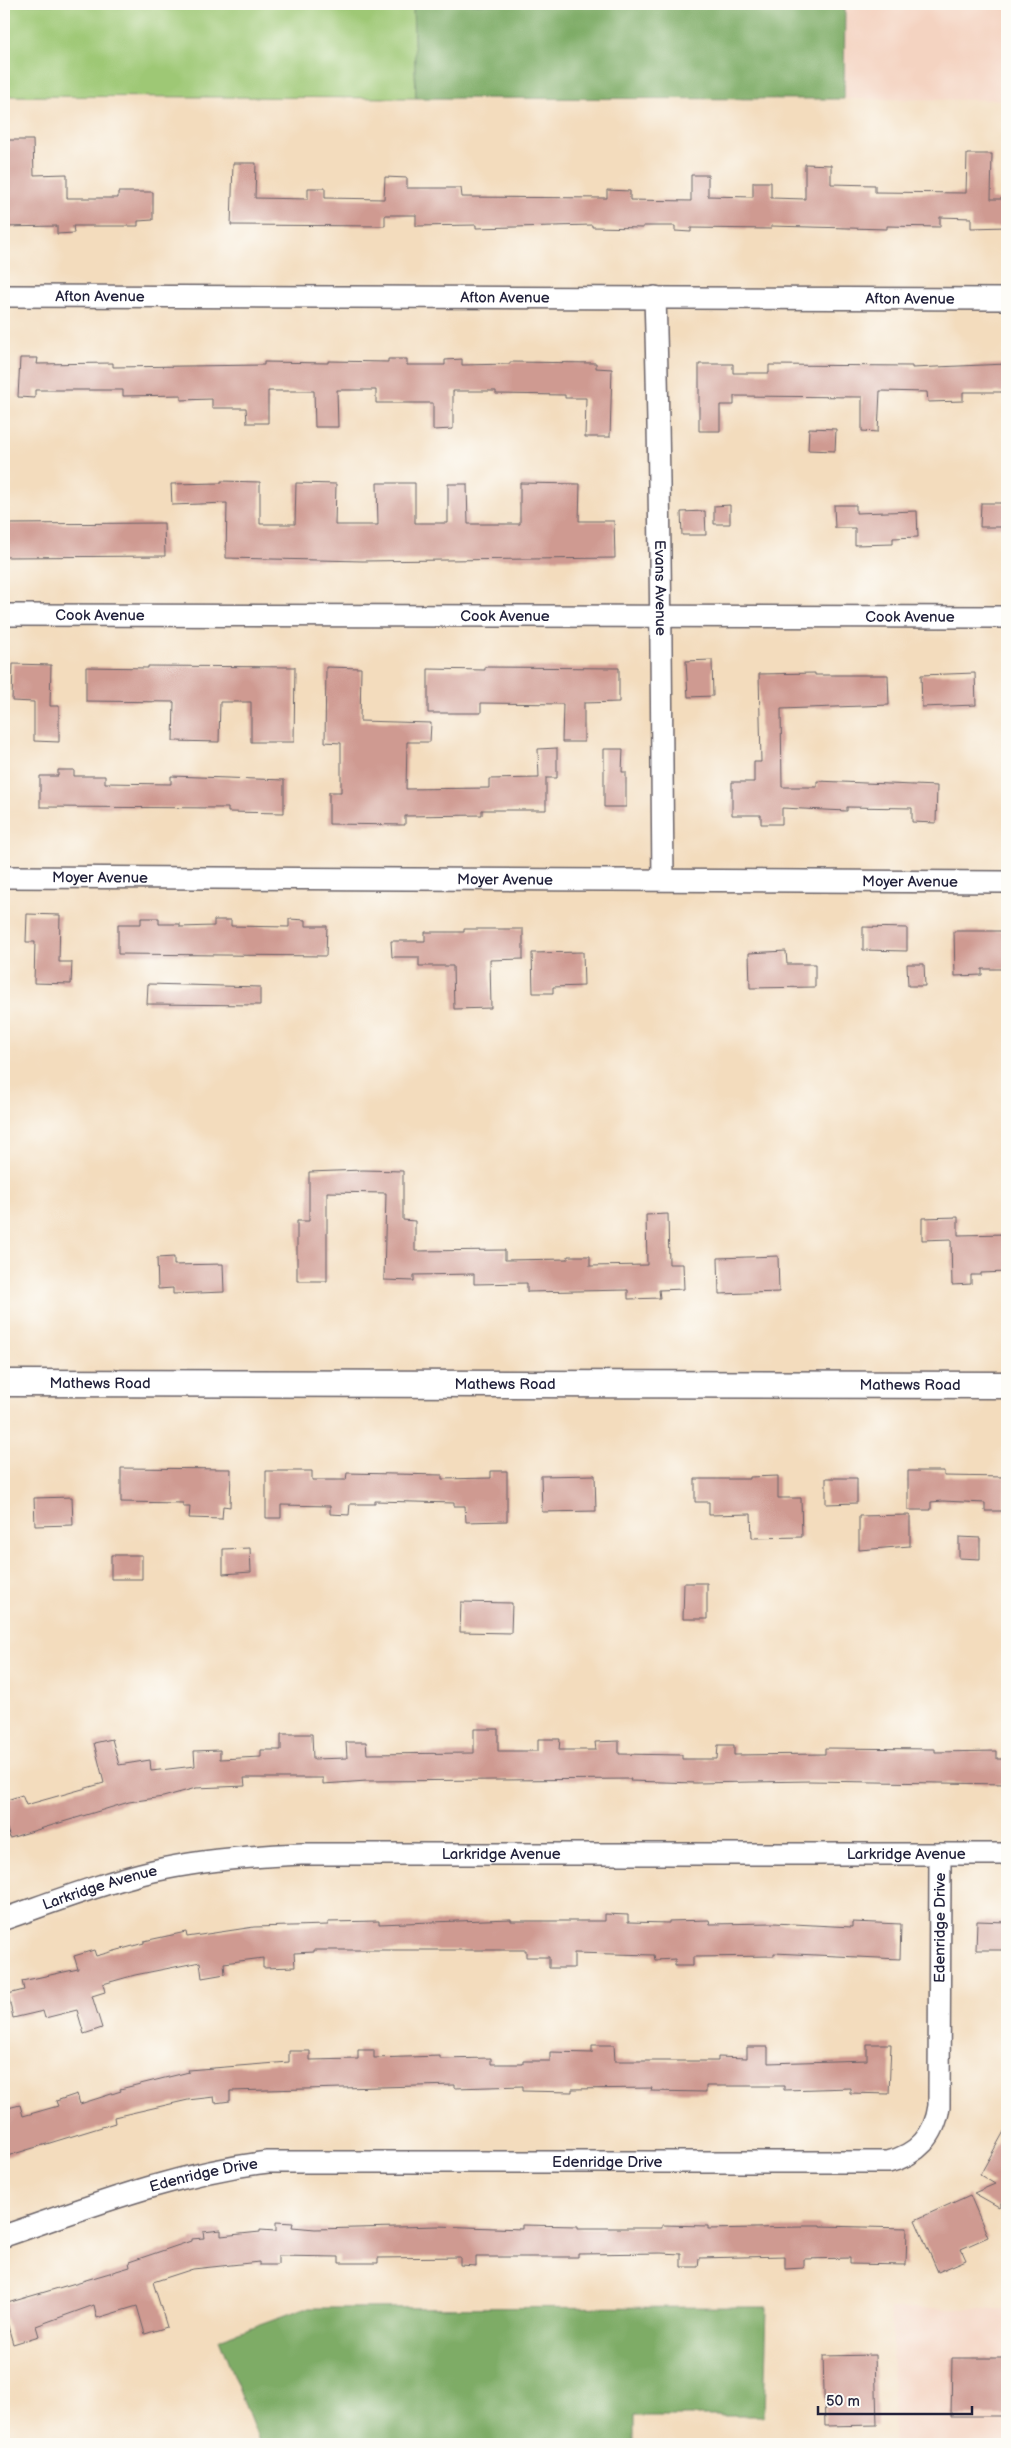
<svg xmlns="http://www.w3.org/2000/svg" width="1011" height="2448" font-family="'Balsamiq Sans',sans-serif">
	<rect width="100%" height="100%" fill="#fdfcf7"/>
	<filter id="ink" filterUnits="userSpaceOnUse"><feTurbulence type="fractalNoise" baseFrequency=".02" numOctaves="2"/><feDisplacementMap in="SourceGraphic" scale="10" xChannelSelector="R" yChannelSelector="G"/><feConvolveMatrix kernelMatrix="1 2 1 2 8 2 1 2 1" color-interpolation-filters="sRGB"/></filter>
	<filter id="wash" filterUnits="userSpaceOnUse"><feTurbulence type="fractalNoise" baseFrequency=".0096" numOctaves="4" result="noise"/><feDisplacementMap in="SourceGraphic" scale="20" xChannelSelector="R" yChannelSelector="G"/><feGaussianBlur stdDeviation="1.12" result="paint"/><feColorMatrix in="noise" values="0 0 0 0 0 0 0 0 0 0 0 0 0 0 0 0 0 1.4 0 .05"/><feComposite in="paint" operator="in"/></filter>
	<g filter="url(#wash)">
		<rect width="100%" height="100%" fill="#f3dcbd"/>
		<path fill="#f4d3c1" d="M 845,4 L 1007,4 L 1007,100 L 844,99 Z
			M 891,2308 L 1007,2309 L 1007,2444 L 894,2444 Z"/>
		<path fill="#9ec874" stroke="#607558" d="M 4,4 L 413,4 L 416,98 L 4,96 Z"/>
		<path fill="#7eac66" stroke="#506750" d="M 413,4 L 845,4 L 844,99 L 416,98 Z
			M 767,2307 L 764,2416 L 634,2416 L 634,2444 L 260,2444 L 219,2339 L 305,2308 Z"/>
		<g id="blocks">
			<path fill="#cf9a91" d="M 8,140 L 33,140 L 34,175 L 67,174 L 67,198 L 118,198 L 118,192 L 153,192 L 153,220 L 138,221 L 138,226 L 73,226 L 74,233 L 57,234 L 57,226 L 4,227 L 4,184 L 9,184 Z
				M 967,154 L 992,154 L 991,199 L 1007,199 L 1007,227 L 971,228 L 971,218 L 940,217 L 940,227 L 887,226 L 887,229 L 771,226 L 771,229 L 691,228 L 691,232 L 675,231 L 675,226 L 643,226 L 643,228 L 592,227 L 592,225 L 476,228 L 476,225 L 416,226 L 416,215 L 385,215 L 385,226 L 231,225 L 233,163 L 256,163 L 255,198 L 308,199 L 308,188 L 325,188 L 325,198 L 384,199 L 385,177 L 407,178 L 407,188 L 461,188 L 462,197 L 607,198 L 607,190 L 630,191 L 630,200 L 691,201 L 691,175 L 708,175 L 708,196 L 753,197 L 753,182 L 771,182 L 771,198 L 805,199 L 805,164 L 831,165 L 831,184 L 875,185 L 875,192 L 966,193 Z
				M 20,358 L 38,358 L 37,364 L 113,363 L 113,367 L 264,365 L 264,362 L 328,363 L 328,361 L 388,362 L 388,359 L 407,359 L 407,365 L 445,365 L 445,360 L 462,359 L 462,365 L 510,364 L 510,362 L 596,363 L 596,368 L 612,369 L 610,437 L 585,437 L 586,398 L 565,398 L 565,395 L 496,394 L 496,391 L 453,391 L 453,429 L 433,430 L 433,403 L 376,403 L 376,390 L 337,390 L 338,427 L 315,427 L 314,391 L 268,391 L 268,423 L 247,423 L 246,408 L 212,408 L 212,399 L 181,400 L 181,395 L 123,396 L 123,390 L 35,390 L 35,398 L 18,397 Z
				M 699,364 L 733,364 L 733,373 L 769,373 L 769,365 L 912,366 L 912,368 L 1007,364 L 1007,392 L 963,392 L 963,401 L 928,402 L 927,392 L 880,391 L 878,432 L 862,431 L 862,397 L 734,396 L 734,405 L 720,405 L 720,431 L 699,431 Z
				M 809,428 L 836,429 L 835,451 L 808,450 Z
				M 221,481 L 260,482 L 260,524 L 295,524 L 296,483 L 336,484 L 335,525 L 378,525 L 377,483 L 415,483 L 415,523 L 448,523 L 448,484 L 467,484 L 468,524 L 520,524 L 520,483 L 580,484 L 579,521 L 614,521 L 615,558 L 363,561 L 226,558 L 227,503 L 172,505 L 171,484 L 221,483 Z
				M 981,503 L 1006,503 L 1006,527 L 980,527 Z
				M 730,505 L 730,524 L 714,524 L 714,506 Z
				M 834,505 L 856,505 L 856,513 L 917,511 L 918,537 L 893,538 L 893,544 L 855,545 L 855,528 L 835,528 Z
				M 705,511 L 706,535 L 682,535 L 681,512 Z
				M 164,523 L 165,556 L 4,557 L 4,524 Z
				M 712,660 L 713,696 L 688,697 L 686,661 Z
				M 13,664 L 51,665 L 50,706 L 59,706 L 59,742 L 34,741 L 34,702 L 12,701 Z
				M 148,666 L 295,667 L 294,742 L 251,742 L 251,702 L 220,702 L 219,742 L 173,741 L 174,702 L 86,701 L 86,667 L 148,668 Z
				M 326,667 L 361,668 L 360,721 L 431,723 L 430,742 L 407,742 L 406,789 L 489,788 L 489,779 L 539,778 L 538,749 L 557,748 L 557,778 L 546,778 L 546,810 L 482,810 L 482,815 L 405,816 L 405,825 L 329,824 L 329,792 L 341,792 L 341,743 L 325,742 Z
				M 485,667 L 619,668 L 619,702 L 584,703 L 584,742 L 562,742 L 563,704 L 481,703 L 481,713 L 428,713 L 428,669 L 485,670 Z
				M 815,673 L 815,675 L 888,675 L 889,705 L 781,709 L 782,787 L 817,787 L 817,781 L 937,786 L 936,823 L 912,822 L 912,808 L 847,807 L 847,811 L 782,808 L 782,824 L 761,824 L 761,815 L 732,815 L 732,782 L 754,782 L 754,762 L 761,762 L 759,674 Z
				M 975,673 L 976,705 L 922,707 L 921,675 Z
				M 604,749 L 623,749 L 622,772 L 626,772 L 626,807 L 604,807 Z
				M 58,770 L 74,770 L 74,776 L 105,776 L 105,783 L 171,784 L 171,776 L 284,780 L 284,813 L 228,812 L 228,808 L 40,807 L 40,776 L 58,776 Z
				M 27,914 L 60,915 L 59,962 L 72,962 L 71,984 L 34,983 L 35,942 L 26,942 Z
				M 141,918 L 159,918 L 159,924 L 180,924 L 180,927 L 214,926 L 214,920 L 231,920 L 231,926 L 289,927 L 289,919 L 306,920 L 306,926 L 327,926 L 326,956 L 118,954 L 118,924 L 141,924 Z
				M 863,927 L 907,928 L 907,951 L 863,950 Z
				M 464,929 L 523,929 L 523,959 L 490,960 L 491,1008 L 454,1009 L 453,966 L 419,966 L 419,957 L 392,957 L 391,941 L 425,941 L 425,932 L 464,932 Z
				M 954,931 L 1007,931 L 1007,969 L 982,969 L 982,975 L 955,976 Z
				M 786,951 L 787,964 L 815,964 L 815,987 L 750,988 L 749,953 Z
				M 583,952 L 584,986 L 553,987 L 553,993 L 533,993 L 532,953 Z
				M 907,964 L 924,964 L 925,986 L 908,986 Z
				M 148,984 L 260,987 L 260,1005 L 147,1004 Z
				M 363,1170 L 403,1171 L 403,1220 L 415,1221 L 415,1251 L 505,1250 L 505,1260 L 568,1259 L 568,1256 L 590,1256 L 590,1266 L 647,1265 L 646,1215 L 668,1214 L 669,1264 L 683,1264 L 684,1289 L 659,1290 L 660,1298 L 628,1299 L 628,1290 L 527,1292 L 527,1283 L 474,1284 L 474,1274 L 414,1275 L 414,1281 L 384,1280 L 386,1193 L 327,1192 L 327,1281 L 297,1281 L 297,1221 L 309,1221 L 309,1172 Z
				M 958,1217 L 958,1235 L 1007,1234 L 1007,1272 L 981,1273 L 981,1275 L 971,1275 L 971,1284 L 952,1285 L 951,1239 L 922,1240 L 922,1218 Z
				M 778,1256 L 779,1292 L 719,1294 L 718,1258 Z
				M 174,1257 L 174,1265 L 223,1264 L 224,1292 L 173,1294 L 173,1288 L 158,1289 L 157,1258 Z
				M 121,1468 L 231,1469 L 230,1507 L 223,1506 L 222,1519 L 189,1518 L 190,1507 L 183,1507 L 183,1503 L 121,1502 Z
				M 266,1471 L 312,1471 L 312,1480 L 346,1480 L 347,1473 L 442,1475 L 442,1479 L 491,1478 L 491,1471 L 507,1471 L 507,1521 L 466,1522 L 465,1506 L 454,1506 L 454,1503 L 375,1501 L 375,1504 L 350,1504 L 349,1515 L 330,1514 L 330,1506 L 281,1505 L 281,1518 L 266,1518 Z
				M 908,1471 L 944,1471 L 944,1476 L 1005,1477 L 1004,1511 L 985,1511 L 985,1503 L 943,1501 L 931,1502 L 931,1510 L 908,1510 Z
				M 595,1475 L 596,1511 L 542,1512 L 541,1476 Z
				M 778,1476 L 778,1498 L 801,1498 L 802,1537 L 752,1538 L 751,1514 L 709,1515 L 709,1502 L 695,1502 L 695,1479 L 750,1479 L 750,1477 Z
				M 826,1478 L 857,1478 L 857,1503 L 826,1504 Z
				M 72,1497 L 73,1525 L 35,1526 L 34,1498 Z
				M 910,1515 L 910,1546 L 859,1550 L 859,1516 Z
				M 959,1537 L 980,1538 L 980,1559 L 959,1558 Z
				M 250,1548 L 251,1572 L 223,1574 L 223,1549 Z
				M 111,1555 L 142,1555 L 142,1579 L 111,1579 Z
				M 684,1583 L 707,1583 L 707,1619 L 683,1619 Z
				M 461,1602 L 512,1603 L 511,1633 L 460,1632 Z
				M 474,1729 L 498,1729 L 498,1751 L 538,1751 L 538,1739 L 560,1739 L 559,1750 L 596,1750 L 595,1742 L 619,1741 L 619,1754 L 682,1755 L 682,1759 L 717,1759 L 718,1745 L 734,1745 L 734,1755 L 825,1754 L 825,1748 L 935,1749 L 935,1752 L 997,1751 L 997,1759 L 1007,1759 L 1007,1784 L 810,1781 L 696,1783 L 630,1781 L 631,1779 L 367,1781 L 323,1784 L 323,1778 L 244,1778 L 245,1786 L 196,1788 L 163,1797 L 129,1802 L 10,1838 L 4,1820 L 4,1801 L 22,1795 L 26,1805 L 104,1783 L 94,1743 L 112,1739 L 119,1765 L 150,1760 L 151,1771 L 195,1766 L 194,1751 L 220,1750 L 220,1759 L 261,1757 L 261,1750 L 281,1750 L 281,1734 L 312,1734 L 313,1759 L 347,1758 L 346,1742 L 366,1742 L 367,1754 L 474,1753 Z
				M 605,1914 L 628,1915 L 628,1922 L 669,1923 L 669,1921 L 709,1920 L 710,1924 L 774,1923 L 852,1927 L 852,1922 L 901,1924 L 900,1959 L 774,1953 L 774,1956 L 693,1957 L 693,1966 L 675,1966 L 675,1959 L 655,1960 L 654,1955 L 574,1953 L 574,1968 L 549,1968 L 549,1957 L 526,1957 L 526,1950 L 314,1950 L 314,1952 L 294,1953 L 295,1967 L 263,1968 L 263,1958 L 224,1963 L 225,1974 L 202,1978 L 200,1962 L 135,1975 L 103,1984 L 105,1992 L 92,1996 L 102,2028 L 84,2034 L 77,2010 L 45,2018 L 43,2011 L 13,2018 L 8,1994 L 24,1990 L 22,1981 L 78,1969 L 74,1956 L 94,1950 L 96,1956 L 144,1943 L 144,1941 L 186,1932 L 187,1937 L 254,1927 L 328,1925 L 328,1922 L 379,1921 L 379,1924 L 511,1919 L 511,1921 L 605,1921 Z
				M 977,1921 L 1007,1922 L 1007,1950 L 976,1950 Z
				M 867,2044 L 891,2044 L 889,2094 L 850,2093 L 850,2088 L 784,2090 L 784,2086 L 706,2086 L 706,2092 L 651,2091 L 652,2088 L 572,2089 L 572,2092 L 523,2091 L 523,2086 L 455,2088 L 455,2085 L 230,2091 L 230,2101 L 215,2103 L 214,2097 L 188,2100 L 114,2117 L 115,2123 L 4,2157 L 4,2109 L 20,2105 L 23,2116 L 58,2106 L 56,2101 L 77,2094 L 80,2104 L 121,2091 L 120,2089 L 189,2072 L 188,2070 L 289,2062 L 289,2051 L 310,2051 L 310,2060 L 358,2059 L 358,2050 L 374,2050 L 374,2058 L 440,2056 L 440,2059 L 491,2058 L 491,2064 L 523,2064 L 523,2061 L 550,2061 L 550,2052 L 592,2053 L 592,2045 L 614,2045 L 615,2061 L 718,2061 L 718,2057 L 747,2058 L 747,2047 L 768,2047 L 768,2063 L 867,2060 Z
				M 1007,2126 L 1007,2191 L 999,2207 L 974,2193 L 995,2184 L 980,2175 Z
				M 970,2195 L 988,2237 L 961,2249 L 966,2260 L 938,2272 L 915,2220 Z
				M 276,2222 L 293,2223 L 292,2227 L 315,2229 L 438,2226 L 522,2229 L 522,2225 L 578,2226 L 578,2228 L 662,2228 L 662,2225 L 708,2226 L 708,2229 L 802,2227 L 802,2225 L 820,2225 L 820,2226 L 907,2228 L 906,2265 L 850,2264 L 850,2258 L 804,2259 L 804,2268 L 785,2269 L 785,2256 L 699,2258 L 698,2267 L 681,2267 L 681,2254 L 661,2253 L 578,2254 L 578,2257 L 476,2257 L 476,2266 L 460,2265 L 460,2257 L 378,2258 L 378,2263 L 339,2263 L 339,2257 L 278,2256 L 278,2265 L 259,2265 L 259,2262 L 193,2269 L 153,2282 L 167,2327 L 145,2334 L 137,2306 L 97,2318 L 94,2305 L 36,2326 L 39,2336 L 13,2344 L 4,2312 L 4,2304 L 130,2267 L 129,2262 L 191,2241 L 191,2239 L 204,2238 L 203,2232 L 221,2230 L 221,2236 L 260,2232 L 260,2230 L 276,2231 Z
				M 875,2355 L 877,2425 L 825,2426 L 823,2356 Z
				M 952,2358 L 1007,2358 L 1007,2416 L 951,2416 Z"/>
		</g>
	</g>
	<g filter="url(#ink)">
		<use href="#blocks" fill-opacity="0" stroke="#6b6368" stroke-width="1"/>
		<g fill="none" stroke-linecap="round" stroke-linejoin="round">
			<defs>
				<g id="minor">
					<path id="s1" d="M 4,296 L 1007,299"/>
					<path id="s2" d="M 655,297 C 661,491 661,685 663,879"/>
					<path id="s3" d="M 4,615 L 1007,617"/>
					<path id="s4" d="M 4,877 L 1007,882"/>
					<path id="s5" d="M 4,1919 C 53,1902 102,1883 153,1871 C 202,1860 251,1856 301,1854 L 1007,1854"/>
					<path id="s6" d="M 4,2236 C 91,2206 176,2173 268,2162 L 888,2162 C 917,2155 935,2136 939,2106 L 940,1854"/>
				</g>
				<g id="tertiary">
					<path id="s7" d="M 4,1383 L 1007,1385"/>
				</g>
			</defs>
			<use href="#minor" stroke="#6b6368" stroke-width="24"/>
			<use href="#tertiary" stroke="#6b6368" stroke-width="29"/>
			<use href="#minor" stroke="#fff" stroke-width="21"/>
			<use href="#tertiary" stroke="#fff" stroke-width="26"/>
		</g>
	</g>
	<g text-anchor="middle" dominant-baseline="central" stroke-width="4" stroke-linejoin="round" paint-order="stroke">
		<g font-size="15" fill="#22223b" stroke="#fdfcf7">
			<text stroke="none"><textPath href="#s1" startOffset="96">Afton Avenue</textPath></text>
			<text stroke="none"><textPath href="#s1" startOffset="501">Afton Avenue</textPath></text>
			<text stroke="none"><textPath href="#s1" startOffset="906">Afton Avenue</textPath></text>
			<text stroke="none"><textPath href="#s2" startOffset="291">Evans Avenue</textPath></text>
			<text stroke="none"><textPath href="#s3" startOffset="96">Cook Avenue</textPath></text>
			<text stroke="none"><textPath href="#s3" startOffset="906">Cook Avenue</textPath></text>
			<text stroke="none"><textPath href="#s3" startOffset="501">Cook Avenue</textPath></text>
			<text stroke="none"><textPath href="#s4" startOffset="96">Moyer Avenue</textPath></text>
			<text stroke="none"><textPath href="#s4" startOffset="501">Moyer Avenue</textPath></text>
			<text stroke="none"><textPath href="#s4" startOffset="906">Moyer Avenue</textPath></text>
			<text stroke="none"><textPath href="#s7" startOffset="96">Mathews Road</textPath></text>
			<text stroke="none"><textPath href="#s7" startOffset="501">Mathews Road</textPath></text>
			<text stroke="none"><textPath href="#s7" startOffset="906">Mathews Road</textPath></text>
			<text stroke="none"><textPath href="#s5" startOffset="506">Larkridge Avenue</textPath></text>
			<text stroke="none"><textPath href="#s5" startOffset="911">Larkridge Avenue</textPath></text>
			<text stroke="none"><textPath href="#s5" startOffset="101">Larkridge Avenue</textPath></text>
			<text stroke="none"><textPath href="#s6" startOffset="1154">Edenridge Drive</textPath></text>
			<text stroke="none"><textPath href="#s6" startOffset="614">Edenridge Drive</textPath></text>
			<text stroke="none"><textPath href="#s6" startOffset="209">Edenridge Drive</textPath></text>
		</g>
	</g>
	<rect width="1011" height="2448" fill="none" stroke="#fdfcf7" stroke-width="20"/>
	<path d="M818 2406v8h154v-8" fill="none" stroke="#22223b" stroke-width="2.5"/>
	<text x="826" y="2406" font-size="15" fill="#22223b" stroke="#fdfcf7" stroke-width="4" paint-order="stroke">50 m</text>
</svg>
